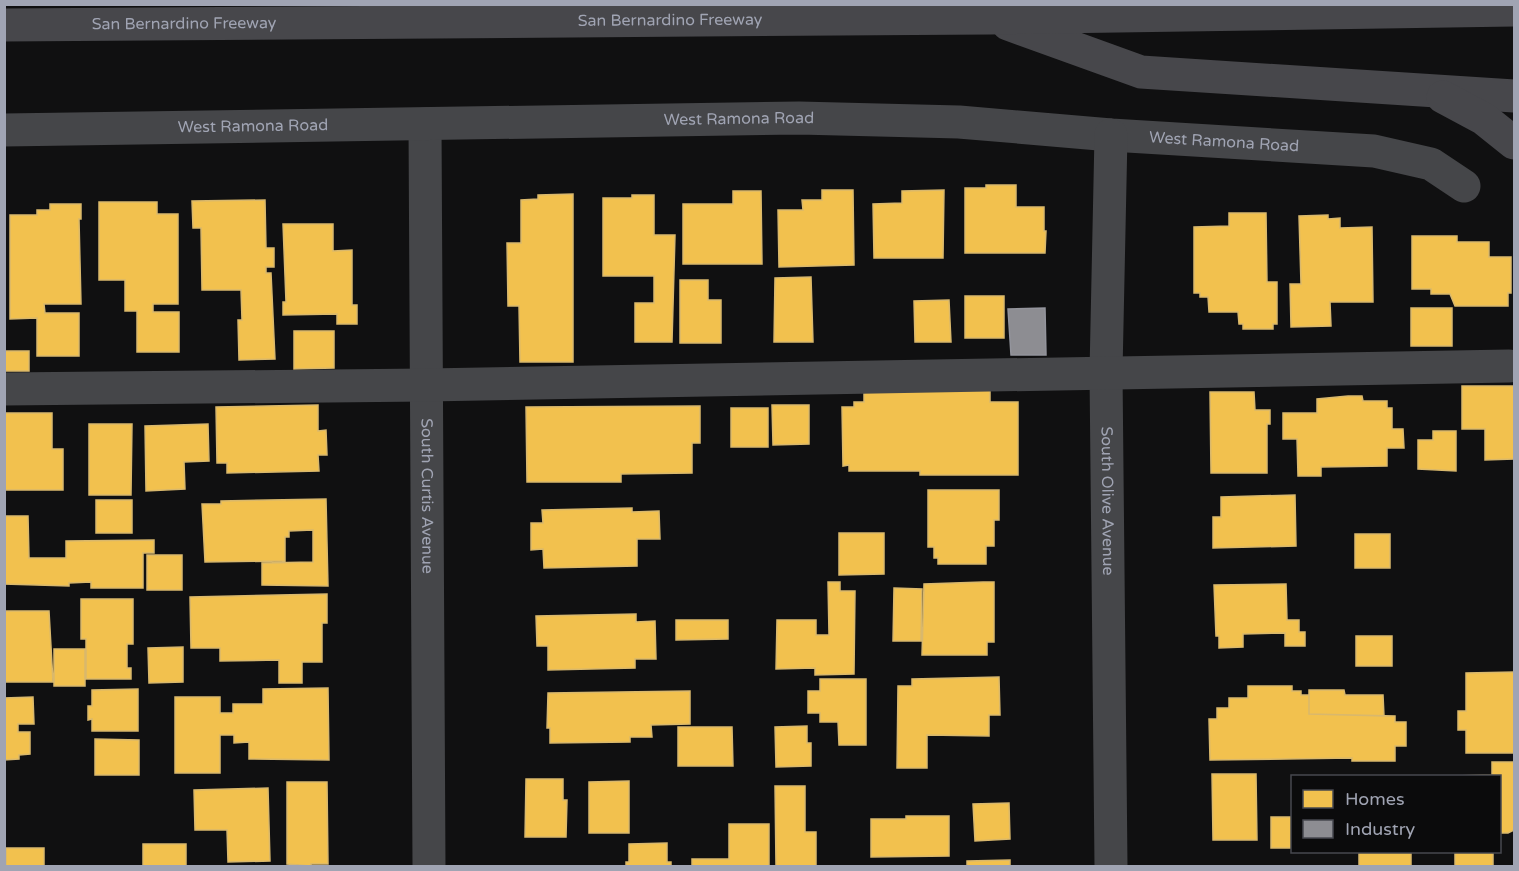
<svg xmlns="http://www.w3.org/2000/svg" width="1519" height="871" font-family="'Varela Round',sans-serif">
	<rect width="100%" height="100%" fill="#101011"/>
	<path fill="#f2c14e" stroke="#d9b86c" stroke-width="1.5" d="M 986,185 L 1016,185 L 1016,207 L 1044,207 L 1044,231 L 1046,231 L 1045,253 L 965,253 L 965,188 L 986,188 Z
		M 822,190 L 853,190 L 854,265 L 779,267 L 778,210 L 803,210 L 802,200 L 822,200 Z
		M 944,190 L 943,258 L 874,258 L 873,204 L 902,203 L 902,191 Z
		M 733,191 L 761,191 L 762,264 L 683,264 L 683,204 L 733,204 Z
		M 573,194 L 573,362 L 520,362 L 519,306 L 508,306 L 507,243 L 521,243 L 521,200 L 538,199 L 538,195 Z
		M 632,195 L 654,195 L 654,235 L 675,235 L 672,342 L 635,342 L 635,303 L 654,303 L 654,276 L 603,276 L 603,198 L 632,198 Z
		M 265,200 L 266,248 L 274,248 L 274,267 L 266,267 L 266,273 L 271,273 L 275,359 L 239,360 L 238,320 L 242,320 L 241,290 L 202,290 L 201,228 L 193,228 L 192,201 Z
		M 99,202 L 157,202 L 157,214 L 178,214 L 178,304 L 153,304 L 153,312 L 179,312 L 179,352 L 137,352 L 137,311 L 125,311 L 125,280 L 99,280 Z
		M 50,204 L 81,204 L 81,219 L 79,219 L 81,304 L 44,304 L 45,313 L 79,313 L 79,356 L 37,356 L 37,318 L 10,319 L 10,215 L 37,215 L 37,210 L 50,210 Z
		M 1229,213 L 1266,213 L 1267,282 L 1277,282 L 1277,324 L 1273,324 L 1273,329 L 1243,329 L 1243,324 L 1239,324 L 1238,312 L 1209,312 L 1208,297 L 1200,297 L 1200,293 L 1194,293 L 1194,227 L 1229,226 Z
		M 1328,215 L 1328,219 L 1340,218 L 1340,228 L 1372,227 L 1373,302 L 1330,302 L 1331,326 L 1291,327 L 1290,284 L 1301,284 L 1299,216 Z
		M 283,224 L 333,224 L 333,251 L 352,250 L 352,305 L 357,305 L 357,324 L 337,324 L 337,314 L 283,315 L 283,302 L 286,302 Z
		M 1412,236 L 1457,236 L 1457,242 L 1489,242 L 1489,257 L 1511,257 L 1511,293 L 1508,293 L 1508,306 L 1455,306 L 1450,294 L 1431,294 L 1431,289 L 1412,289 Z
		M 811,277 L 813,342 L 774,342 L 775,278 Z
		M 680,280 L 708,280 L 708,300 L 721,300 L 721,343 L 680,343 Z
		M 965,296 L 1004,296 L 1004,338 L 965,338 Z
		M 949,300 L 951,342 L 915,342 L 914,301 Z
		M 1411,308 L 1452,308 L 1452,346 L 1411,346 Z
		M 294,331 L 334,331 L 334,368 L 294,369 Z
		M 4,351 L 29,351 L 29,371 L 4,371 Z
		M 1462,386 L 1514,386 L 1514,459 L 1485,460 L 1485,429 L 1462,429 Z
		M 990,388 L 990,402 L 1018,402 L 1018,475 L 920,475 L 920,471 L 849,471 L 849,465 L 843,466 L 842,407 L 854,407 L 854,402 L 864,402 L 864,389 Z
		M 1210,392 L 1254,392 L 1255,410 L 1270,410 L 1270,424 L 1267,424 L 1267,473 L 1211,473 Z
		M 1348,396 L 1362,396 L 1363,401 L 1387,401 L 1387,408 L 1392,408 L 1392,429 L 1403,429 L 1404,448 L 1387,448 L 1387,466 L 1321,467 L 1321,476 L 1298,476 L 1297,439 L 1283,439 L 1283,413 L 1317,413 L 1317,399 Z
		M 318,405 L 318,431 L 326,430 L 327,455 L 318,455 L 319,471 L 227,473 L 227,463 L 217,463 L 216,407 Z
		M 772,405 L 809,405 L 809,444 L 773,445 Z
		M 700,406 L 700,443 L 692,443 L 692,473 L 621,474 L 621,482 L 527,482 L 526,407 Z
		M 731,408 L 768,408 L 768,447 L 731,447 Z
		M 4,413 L 52,413 L 52,449 L 63,449 L 63,490 L 4,490 Z
		M 89,424 L 132,424 L 131,495 L 89,495 Z
		M 208,424 L 209,461 L 184,462 L 185,489 L 146,491 L 145,426 Z
		M 1433,431 L 1456,431 L 1456,471 L 1418,469 L 1418,440 L 1433,440 Z
		M 928,490 L 999,490 L 999,520 L 994,520 L 994,546 L 986,546 L 986,564 L 938,564 L 938,558 L 934,558 L 934,547 L 928,547 Z
		M 1295,495 L 1296,546 L 1213,548 L 1213,517 L 1221,517 L 1221,497 Z
		M 326,499 L 328,586 L 262,585 L 262,563 L 313,562 L 313,530 L 289,531 L 289,537 L 285,537 L 285,561 L 205,562 L 202,504 L 221,504 L 221,501 Z
		M 96,500 L 132,500 L 132,533 L 96,533 Z
		M 632,508 L 632,512 L 659,511 L 660,539 L 637,539 L 637,566 L 544,568 L 543,549 L 531,550 L 531,523 L 543,523 L 542,510 Z
		M 4,516 L 28,516 L 29,558 L 66,558 L 66,541 L 154,540 L 154,553 L 143,553 L 143,588 L 91,588 L 91,582 L 69,583 L 69,586 L 4,584 Z
		M 839,533 L 884,533 L 884,574 L 839,575 Z
		M 1355,534 L 1390,534 L 1390,568 L 1355,568 Z
		M 147,555 L 182,555 L 182,590 L 147,590 Z
		M 828,582 L 840,582 L 840,591 L 855,591 L 854,674 L 815,675 L 815,668 L 776,669 L 777,620 L 816,620 L 816,635 L 829,635 Z
		M 983,582 L 994,582 L 994,642 L 987,642 L 987,655 L 922,655 L 924,584 Z
		M 1286,584 L 1287,620 L 1299,620 L 1299,632 L 1305,632 L 1305,646 L 1285,646 L 1285,633 L 1243,634 L 1243,647 L 1219,648 L 1219,636 L 1216,636 L 1214,585 Z
		M 894,588 L 922,589 L 921,641 L 893,641 Z
		M 327,594 L 327,623 L 322,623 L 322,662 L 302,662 L 302,683 L 279,683 L 279,660 L 220,661 L 220,648 L 191,648 L 190,597 Z
		M 81,599 L 133,599 L 133,644 L 127,644 L 127,668 L 131,668 L 131,679 L 86,679 L 86,639 L 81,639 Z
		M 4,611 L 49,611 L 53,682 L 4,682 Z
		M 636,614 L 636,622 L 655,621 L 656,659 L 635,659 L 635,668 L 548,670 L 548,646 L 537,646 L 536,616 Z
		M 676,620 L 728,620 L 728,639 L 676,640 Z
		M 1356,636 L 1392,636 L 1392,666 L 1356,666 Z
		M 183,647 L 183,682 L 149,683 L 148,648 Z
		M 54,649 L 85,649 L 85,686 L 54,686 Z
		M 1514,672 L 1514,753 L 1466,753 L 1466,730 L 1458,730 L 1458,711 L 1466,711 L 1466,673 Z
		M 999,677 L 1000,715 L 989,715 L 989,736 L 927,735 L 927,768 L 897,768 L 898,686 L 912,686 L 912,679 Z
		M 820,679 L 866,679 L 866,745 L 839,745 L 838,722 L 820,722 L 820,713 L 808,713 L 808,691 L 820,691 Z
		M 1248,686 L 1292,686 L 1292,691 L 1301,691 L 1301,695 L 1309,695 L 1309,714 L 1395,716 L 1395,722 L 1406,722 L 1406,746 L 1395,746 L 1395,761 L 1352,761 L 1352,758 L 1210,760 L 1209,719 L 1217,719 L 1217,708 L 1229,708 L 1229,698 L 1248,698 Z
		M 328,688 L 329,760 L 249,759 L 249,742 L 234,743 L 234,735 L 220,735 L 220,773 L 175,773 L 175,697 L 220,697 L 220,713 L 233,713 L 233,704 L 263,704 L 263,689 Z
		M 138,689 L 138,731 L 92,731 L 92,719 L 88,720 L 88,706 L 92,706 L 92,690 Z
		M 1309,690 L 1344,690 L 1345,695 L 1383,695 L 1384,716 L 1309,714 Z
		M 690,691 L 690,724 L 651,725 L 652,737 L 630,737 L 630,742 L 550,743 L 550,728 L 547,728 L 548,693 Z
		M 33,697 L 34,724 L 18,724 L 18,732 L 30,732 L 30,754 L 19,755 L 19,759 L 4,760 L 4,698 Z
		M 807,726 L 807,743 L 811,743 L 811,766 L 776,767 L 775,727 Z
		M 678,727 L 732,727 L 733,766 L 678,766 Z
		M 95,739 L 139,740 L 139,775 L 95,775 Z
		M 1492,762 L 1514,762 L 1514,830 L 1508,833 L 1500,833 L 1500,776 L 1452,776 L 1492,775 Z
		M 1212,774 L 1256,774 L 1257,840 L 1213,840 Z
		M 526,779 L 563,779 L 563,800 L 567,800 L 566,837 L 525,837 Z
		M 629,781 L 629,833 L 589,833 L 589,782 Z
		M 287,782 L 327,782 L 328,864 L 311,864 L 311,866 L 287,864 Z
		M 775,786 L 805,786 L 805,832 L 816,832 L 816,866 L 776,866 Z
		M 268,788 L 270,861 L 228,862 L 227,830 L 195,830 L 194,790 Z
		M 1009,803 L 1010,839 L 975,841 L 973,804 Z
		M 906,816 L 949,816 L 949,856 L 871,857 L 871,819 L 906,819 Z
		M 1271,817 L 1292,817 L 1292,848 L 1271,848 Z
		M 729,824 L 769,824 L 769,866 L 692,866 L 692,859 L 729,859 Z
		M 667,843 L 667,862 L 671,862 L 671,866 L 626,866 L 626,862 L 629,862 L 629,844 Z
		M 143,844 L 186,844 L 186,866 L 143,866 Z
		M 6,848 L 44,848 L 44,866 L 6,866 Z
		M 1359,852 L 1411,852 L 1411,866 L 1359,866 Z
		M 1455,852 L 1493,852 L 1493,866 L 1455,866 Z
		M 1010,860 L 1010,866 L 967,866 L 967,861 Z"/>
	<path fill="#8d8d92" stroke="#93949c" stroke-width="1.5" d="M 1045,308 L 1046,355 L 1011,355 L 1008,309 Z"/>
	<g fill="none" stroke-linecap="round" stroke-linejoin="round">
		<g stroke="#454649" stroke-width="33">
			<path id="s1" d="M 425,124 L 429,866"/>
			<path id="s2" d="M 4,130 L 799,118 L 959,122 L 1111,135 L 1374,151 L 1431,164 L 1464,186"/>
			<path id="s3" d="M 1111,135 L 1106,372 L 1111,866"/>
			<path d="M 4,389 L 427,385 L 1509,366"/>
		</g>
		<g stroke="#47474b" stroke-width="33">
			<path d="M 1008,24 L 1141,72 L 1514,96"/>
			<path id="s4" d="M 4,25 L 990,18 L 1514,10"/>
			<path d="M 1443,97 L 1484,119 L 1514,143"/>
		</g>
	</g>
	<g text-anchor="middle" dominant-baseline="central" stroke-width="6" stroke-linejoin="round" paint-order="stroke">
		<g font-size="16" fill="#a0a4b3" stroke="#0b0b0c">
			<text stroke="none"><textPath href="#s4" startOffset="666">San Bernardino Freeway</textPath></text>
			<text stroke="none"><textPath href="#s4" startOffset="180">San Bernardino Freeway</textPath></text>
			<text stroke="none"><textPath href="#s2" startOffset="735">West Ramona Road</textPath></text>
			<text stroke="none"><textPath href="#s2" startOffset="249">West Ramona Road</textPath></text>
			<text stroke="none"><textPath href="#s2" startOffset="1221">West Ramona Road</textPath></text>
			<text stroke="none"><textPath href="#s1" startOffset="372">South Curtis Avenue</textPath></text>
			<text stroke="none"><textPath href="#s3" startOffset="366">South Olive Avenue</textPath></text>
		</g>
	</g>
	<rect width="1519" height="871" fill="none" stroke="#a0a4b3" stroke-width="12"/>
	<rect x="1291" y="775" width="210" height="78" fill="#0b0b0c" stroke="#47484f" stroke-width="1.5"/>
	<rect x="1303" y="790" width="30" height="18" fill="#f2c14e" stroke="#47484f" stroke-width="1.5"/>
	<text x="1345" y="805" font-size="18" fill="#a0a4b3">Homes</text>
	<rect x="1303" y="820" width="30" height="18" fill="#8d8d92" stroke="#47484f" stroke-width="1.5"/>
	<text x="1345" y="835" font-size="18" fill="#a0a4b3">Industry</text>
</svg>
